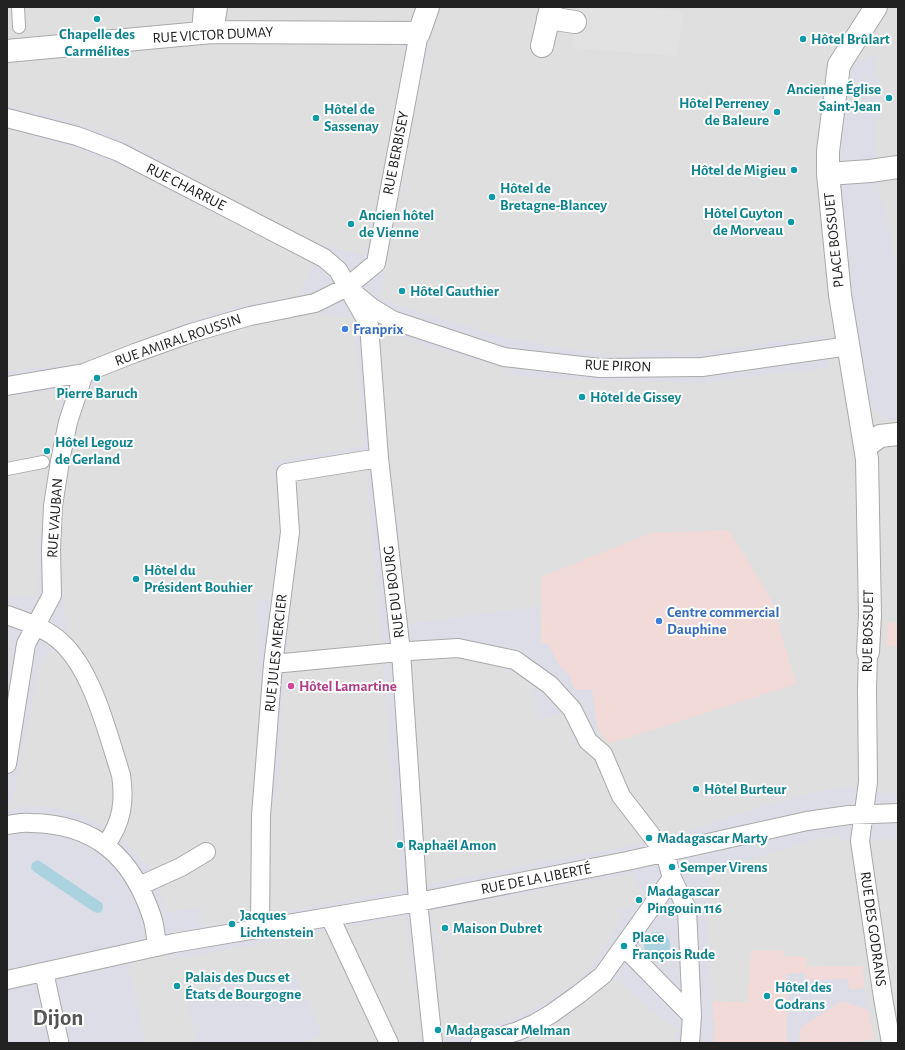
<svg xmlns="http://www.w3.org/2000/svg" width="905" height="1050" font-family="'Alegreya Sans',sans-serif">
	<rect width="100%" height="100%" fill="#f2efe9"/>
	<path fill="#e0dfdf" d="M 7,7 L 898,7 L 898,1043 L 7,1043 Z"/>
	<path fill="#f2dad9" d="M 729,530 L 771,599 L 796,684 L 608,744 L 575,690 L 541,643 L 541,577 L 651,533 Z
		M 898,622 L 898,646 L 887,647 L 887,623 Z
		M 751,951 L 783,951 L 784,956 L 806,957 L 807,967 L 862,966 L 866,998 L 874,1040 L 810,1043 L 715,1043 L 713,1034 L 715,1024 L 713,1019 L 713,1001 L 748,1002 L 747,985 L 749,985 Z"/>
	<path fill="#e2e2e2" d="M 578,7 L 647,7 L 684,12 L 677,56 L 571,48 Z"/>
	<path fill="#dddde8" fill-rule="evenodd" d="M 401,39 L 430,43 L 409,131 L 401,172 L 403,175 L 403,180 L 401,193 L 399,197 L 395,199 L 388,239 L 381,300 L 502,337 L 557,347 L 613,355 L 635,356 L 636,350 L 678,351 L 679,355 L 825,335 L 831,367 L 793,374 L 792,371 L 705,383 L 556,379 L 510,375 L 511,370 L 386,334 L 381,338 L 391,472 L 398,522 L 407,624 L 539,606 L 541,627 L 540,634 L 541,643 L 549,645 L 560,667 L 568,673 L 575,690 L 592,689 L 598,736 L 585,744 L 575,747 L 566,711 L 538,720 L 534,695 L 526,671 L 507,672 L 506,664 L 463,653 L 411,659 L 410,660 L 427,884 L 652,841 L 801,795 L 850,786 L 889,793 L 898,793 L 898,840 L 888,839 L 846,842 L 839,836 L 832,836 L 828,839 L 826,837 L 726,866 L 725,868 L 718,869 L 713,872 L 711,877 L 711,884 L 710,885 L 706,911 L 713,1019 L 715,1024 L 713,1034 L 715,1043 L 676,1043 L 676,1030 L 674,1027 L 651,1011 L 616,978 L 562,1021 L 532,1038 L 520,1043 L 407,1043 L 420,1040 L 423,1038 L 405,916 L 316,932 L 317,934 L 265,943 L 264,942 L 255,944 L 255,945 L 240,948 L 239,947 L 230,948 L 230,950 L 177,959 L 176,957 L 172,957 L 171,953 L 131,961 L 133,966 L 127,969 L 128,972 L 130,972 L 146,1043 L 7,1043 L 7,810 L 12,810 L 12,808 L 43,806 L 61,808 L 83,815 L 110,829 L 127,843 L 146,863 L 155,879 L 167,913 L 198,906 L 202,927 L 256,918 L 260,708 L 258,622 L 256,622 L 257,599 L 270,600 L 278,536 L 283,535 L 272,461 L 364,446 L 354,318 L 306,313 L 253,321 L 119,366 L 97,381 L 83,406 L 76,431 L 59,535 L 60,567 L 67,634 L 54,648 L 40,661 L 13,801 L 7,805 L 7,684 L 11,641 L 7,641 L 7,596 L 37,596 L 39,545 L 63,389 L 7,396 L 7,371 L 63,366 L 87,362 L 122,350 L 190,321 L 224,310 L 238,306 L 298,296 L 314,263 L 163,188 L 163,185 L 129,169 L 78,149 L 16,131 L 16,129 L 7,129 L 7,106 L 59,118 L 114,136 L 166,162 L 224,196 L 242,203 L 241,205 L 298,233 L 325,246 L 365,255 L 408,53 L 399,43 ZM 366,467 L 382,643 L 379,645 L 287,653 L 292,597 L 294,542 L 292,477 ZM 382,659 L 403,889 L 264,916 L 266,828 L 275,796 L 276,796 L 281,755 L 279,755 L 283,708 L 284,668 ZM 632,873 L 643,897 L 628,908 L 618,909 L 621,915 L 620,921 L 589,970 L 565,990 L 526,1013 L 512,1019 L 473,1031 L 442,1034 L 438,1032 L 435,945 L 431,911 Z
		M 875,54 L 875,78 L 880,78 L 879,118 L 875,119 L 876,170 L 879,188 L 898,269 L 898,423 L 889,420 L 880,415 L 873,406 L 866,386 L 857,344 L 838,191 L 839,138 L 848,72 L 862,60 Z
		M 294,972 L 323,1035 L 303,1043 L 196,1043 L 185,992 Z
		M 805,973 L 805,980 L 848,979 L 850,990 L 865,988 L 868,1010 L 842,1001 L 801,1027 L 799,1042 L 787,1042 L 787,974 Z"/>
	<path fill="#aad3df" d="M 38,860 L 102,903 L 103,907 L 102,911 L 98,913 L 94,912 L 36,873 L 31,869 L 32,863 Z
		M644 945a13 13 0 1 1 26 0a13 13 0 1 1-26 0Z"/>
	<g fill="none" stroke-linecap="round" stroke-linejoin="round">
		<defs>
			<path id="service" d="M 18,7 L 19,27
				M 198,33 L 200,7
				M 7,469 L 43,462"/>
			<path id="pedestrian" d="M 7,118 L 77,136 L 119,152 L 324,258 L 338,270 L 369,325 L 379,458 L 401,652 L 418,902 L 433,1043
				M 354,293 L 371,307 L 392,320 L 504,357 L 600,368 L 702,367 L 849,346
				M 7,386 L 84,373 L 135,353 L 191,333 L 250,316 L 315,303 L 347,287 L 376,263 L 419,33
				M 7,615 C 26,622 46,628 61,642 C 93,671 108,735 121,775 C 125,801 122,823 106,844
				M 868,652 L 867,689 L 868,782 L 860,841 L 883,998 L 891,1043
				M 273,664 L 409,651 L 458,648 L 515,660 L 550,685 L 572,709 L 588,741 L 603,754 L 621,796 L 665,853 L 672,878 L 687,909 L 692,1016 L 690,1043
				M 7,764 L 26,644 L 52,595 L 51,550 L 53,506 L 60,461 L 68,422 L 84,373
				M 7,825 C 15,824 23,822 31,823 C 96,824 132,857 152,917 C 155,926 156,937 157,947
				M 139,886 L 181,867 L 206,852
				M 330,917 L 389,1043
				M 260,929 L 261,816 L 273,664 L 290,532 L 286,473 L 379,458
				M 624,947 L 692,1016
				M 44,972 L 59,1041
				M 7,980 L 174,943 L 418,902 L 627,861 L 807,821 L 849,815 L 898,813
				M 480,1043 L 518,1031 L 534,1024 L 551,1014 L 579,994 L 603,975 L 672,878"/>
			<path id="minor" d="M 548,18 L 575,22
				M 212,32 L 216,7
				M 542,46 L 551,7
				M 7,51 L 212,32 L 419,33 L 428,7
				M 828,174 L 870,171 L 898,167
				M 865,447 L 880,436 L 898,434
				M 868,652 L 870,615 L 867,459 L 840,295 L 828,174 L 828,151 L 839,65 L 876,7"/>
		</defs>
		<use href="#service" stroke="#a9a9a9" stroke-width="14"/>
		<use href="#pedestrian" stroke="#a9a9a9" stroke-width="20"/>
		<use href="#minor" stroke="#a9a9a9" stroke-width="24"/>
		<use href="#service" stroke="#fff" stroke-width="12"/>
		<use href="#pedestrian" stroke="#fff" stroke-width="18"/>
		<use href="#minor" stroke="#fff" stroke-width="22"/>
	</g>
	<g fill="#0f9aa8" stroke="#fff" stroke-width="1.5">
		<circle cx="97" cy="19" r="4"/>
		<circle cx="803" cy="39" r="4"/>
		<circle cx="889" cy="98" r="4"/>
		<circle cx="777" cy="112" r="4"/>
		<circle cx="316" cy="118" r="4"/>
		<circle cx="794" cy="170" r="4"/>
		<circle cx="492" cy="197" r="4"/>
		<circle cx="791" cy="222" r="4"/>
		<circle cx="351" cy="224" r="4"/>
		<circle cx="402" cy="291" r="4"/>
		<circle cx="97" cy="378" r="4"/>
		<circle cx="582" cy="397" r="4"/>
		<circle cx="47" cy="451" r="4"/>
		<circle cx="136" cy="579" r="4"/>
		<circle cx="696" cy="789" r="4"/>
		<circle cx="649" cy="838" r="4"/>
		<circle cx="400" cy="845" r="4"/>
		<circle cx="672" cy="867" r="4"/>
		<circle cx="639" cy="900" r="4"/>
		<circle cx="232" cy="924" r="4"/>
		<circle cx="445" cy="928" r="4"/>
		<circle cx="624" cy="946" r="4"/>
		<circle cx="177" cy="986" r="4"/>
		<circle cx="767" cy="996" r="4"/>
		<circle cx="438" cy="1030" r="4"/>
	</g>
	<g fill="#3f7fe0" stroke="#fff" stroke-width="1.5">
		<circle cx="345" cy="329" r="4"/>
		<circle cx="659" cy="621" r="4"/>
	</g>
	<circle fill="#d1479c" stroke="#fff" stroke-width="1.5" cx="291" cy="686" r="4"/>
	<g text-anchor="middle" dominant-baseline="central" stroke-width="4" stroke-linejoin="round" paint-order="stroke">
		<g font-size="15" font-weight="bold" fill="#0d838f" stroke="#fff" text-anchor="start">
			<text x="97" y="34" text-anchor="middle">Chapelle des<tspan x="97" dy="17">Carmélites</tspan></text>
			<text x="811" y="39">Hôtel Brûlart</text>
			<text x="881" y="89" text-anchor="end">Ancienne Église<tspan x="881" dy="17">Saint-Jean</tspan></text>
			<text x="769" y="103" text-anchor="end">Hôtel Perreney<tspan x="769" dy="17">de Baleure</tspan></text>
			<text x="324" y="109">Hôtel de<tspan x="324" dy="17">Sassenay</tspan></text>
			<text x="786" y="170" text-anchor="end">Hôtel de Migieu</text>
			<text x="500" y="188">Hôtel de<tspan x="500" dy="17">Bretagne-Blancey</tspan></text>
			<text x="783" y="213" text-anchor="end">Hôtel Guyton<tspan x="783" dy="17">de Morveau</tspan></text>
			<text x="359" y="215">Ancien hôtel<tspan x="359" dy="17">de Vienne</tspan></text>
			<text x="410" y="291">Hôtel Gauthier</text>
			<text x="97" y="393" text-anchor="middle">Pierre Baruch</text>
			<text x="590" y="397">Hôtel de Gissey</text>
			<text x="55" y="442">Hôtel Legouz<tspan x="55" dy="17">de Gerland</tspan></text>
			<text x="144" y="570">Hôtel du<tspan x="144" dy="17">Président Bouhier</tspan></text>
			<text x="704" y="789">Hôtel Burteur</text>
			<text x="657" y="838">Madagascar Marty</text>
			<text x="408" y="845">Raphaël Amon</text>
			<text x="680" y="867">Semper Virens</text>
			<text x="647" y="891">Madagascar<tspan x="647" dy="17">Pingouin 116</tspan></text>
			<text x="240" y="915">Jacques<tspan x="240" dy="17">Lichtenstein</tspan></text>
			<text x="453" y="928">Maison Dubret</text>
			<text x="632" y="937">Place<tspan x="632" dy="17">François Rude</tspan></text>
			<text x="185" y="977">Palais des Ducs et<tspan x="185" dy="17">États de Bourgogne</tspan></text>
			<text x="775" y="987">Hôtel des<tspan x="775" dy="17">Godrans</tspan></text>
			<text x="446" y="1030">Madagascar Melman</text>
		</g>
		<g font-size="15" fill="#222" stroke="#fff">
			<text transform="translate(213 35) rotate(-3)">RUE VICTOR DUMAY</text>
			<text transform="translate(396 153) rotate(-79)">RUE BERBISEY</text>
			<text transform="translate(186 187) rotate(27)">RUE CHARRUE</text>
			<text transform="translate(834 240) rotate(-96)">PLACE BOSSUET</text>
			<text transform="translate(178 340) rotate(-19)">RUE AMIRAL ROUSSIN</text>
			<text transform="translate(618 366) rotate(2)">RUE PIRON</text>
			<text transform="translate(55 518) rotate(-86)">RUE VAUBAN</text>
			<text transform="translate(394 592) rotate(-97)">RUE DU BOURG</text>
			<text transform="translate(868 631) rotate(-89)">RUE BOSSUET</text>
			<text transform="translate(276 653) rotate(-84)">RUE JULES MERCIER</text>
			<text transform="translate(536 879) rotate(-11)">RUE DE LA LIBERTÉ</text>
			<text transform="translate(873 929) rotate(82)">RUE DES GODRANS</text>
		</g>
		<g font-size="15" font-weight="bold" fill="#366cbe" stroke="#fff" text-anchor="start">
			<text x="353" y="329">Franprix</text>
			<text x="667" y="612">Centre commercial<tspan x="667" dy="17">Dauphine</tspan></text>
		</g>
		<g font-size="15" font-weight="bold" fill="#b23c85" stroke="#fff" text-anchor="start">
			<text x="299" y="686">Hôtel Lamartine</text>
		</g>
		<g font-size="23" font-weight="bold" fill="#555" stroke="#fff">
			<text x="58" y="1018">Dijon</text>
		</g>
	</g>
	<rect width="905" height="1050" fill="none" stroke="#222222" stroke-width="16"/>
</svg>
